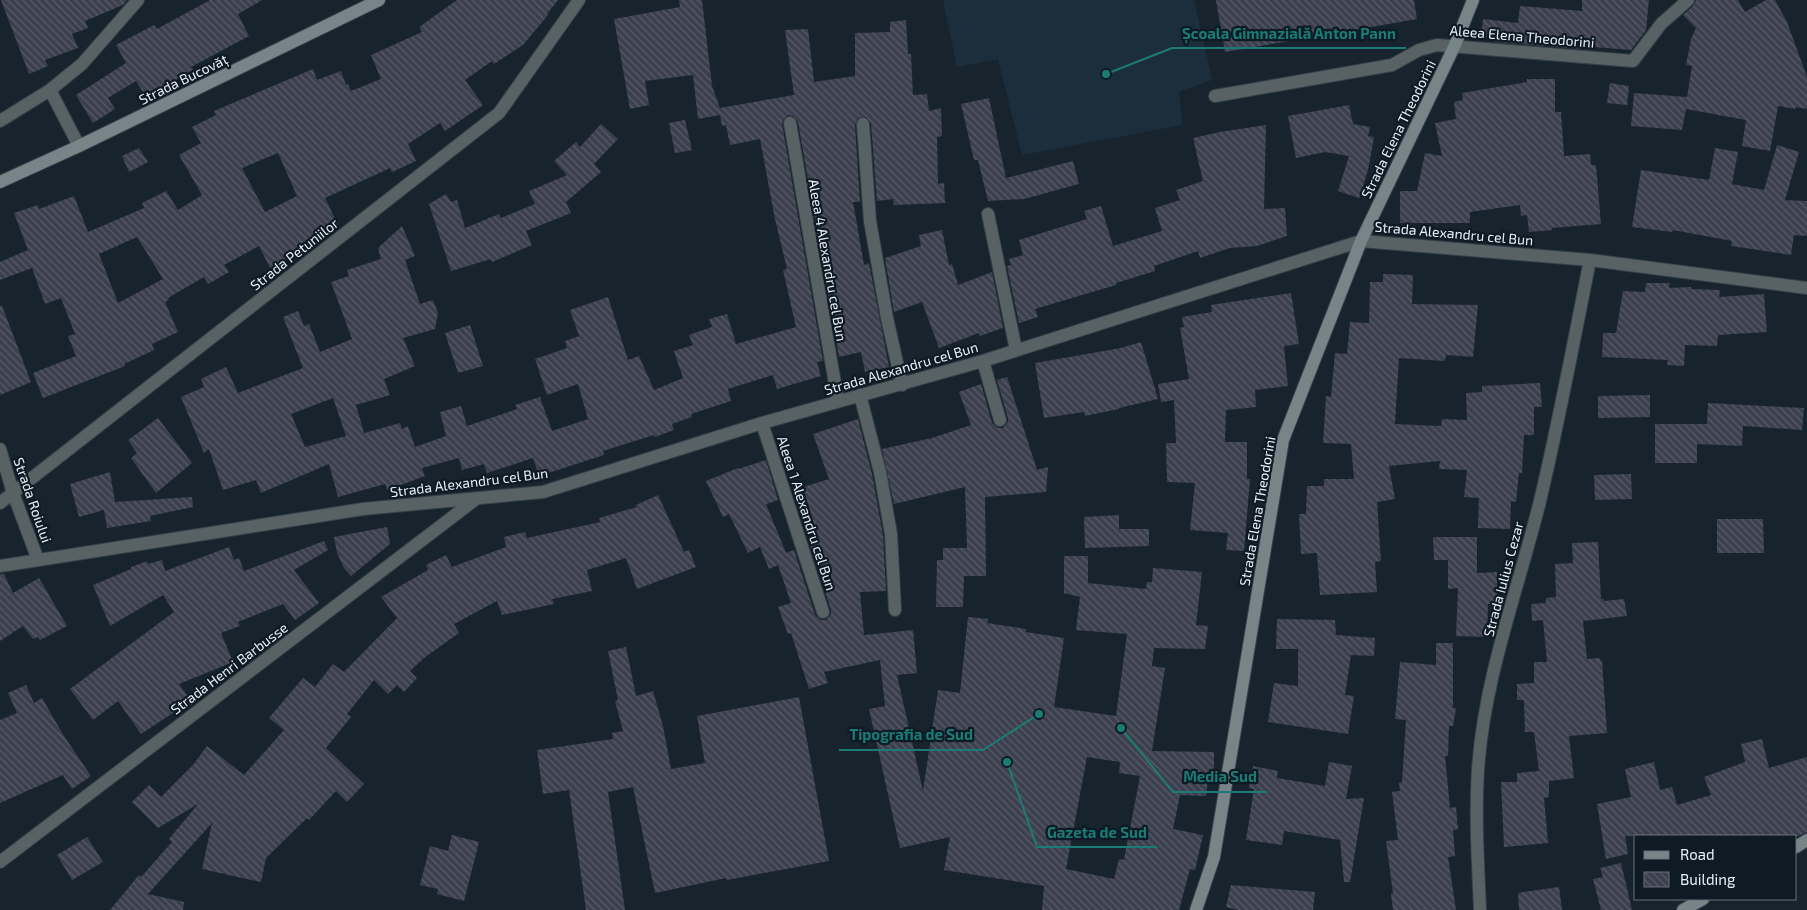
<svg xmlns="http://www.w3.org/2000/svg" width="1807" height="910" font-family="'Exo 2',sans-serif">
	<defs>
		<pattern id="building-back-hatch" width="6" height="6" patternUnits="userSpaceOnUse" patternTransform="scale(1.25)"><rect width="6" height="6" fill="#3c3f4e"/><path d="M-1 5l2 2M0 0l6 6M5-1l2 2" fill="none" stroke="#585b68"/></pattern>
	</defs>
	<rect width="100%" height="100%" fill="#17242e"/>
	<path fill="#1c2e3c" d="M 943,0 L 1194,0 L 1212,80 L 1179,92 L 1182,125 L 1022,155 L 998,59 L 957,67 Z"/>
	<path fill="url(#building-back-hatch)" fill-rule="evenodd" d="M 1,0 L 127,0 L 123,5 L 85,21 L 88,28 L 72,34 L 78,48 L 45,60 L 48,66 L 29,74 Z
		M 210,0 L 262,0 L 238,14 L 249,36 L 191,67 L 193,70 L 146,97 L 136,81 L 108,98 L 115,109 L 93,123 L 76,95 L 126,63 L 116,45 L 154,25 L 157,29 Z
		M 457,0 L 558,0 L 547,14 L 548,15 L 523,45 L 494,64 L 492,61 L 465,80 L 483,105 L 445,131 L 440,123 L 408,144 L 416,161 L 392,172 L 390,168 L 325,198 L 338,225 L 300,244 L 304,251 L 270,268 L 259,246 L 224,265 L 229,272 L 208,284 L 204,277 L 168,298 L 169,300 L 165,302 L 178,332 L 152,344 L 154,350 L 124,364 L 125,366 L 43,398 L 33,373 L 76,356 L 68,336 L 75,334 L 61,298 L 45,304 L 32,268 L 0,280 L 0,262 L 28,250 L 14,213 L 38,205 L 39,209 L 74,196 L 88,232 L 144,208 L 142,203 L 166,191 L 178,210 L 202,195 L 179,155 L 201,143 L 192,127 L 216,115 L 214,111 L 313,69 L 317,80 L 341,71 L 346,85 L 348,84 L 351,91 L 381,79 L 371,55 L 422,32 L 419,27 ZM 278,153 L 297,196 L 265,212 L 242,168 ZM 137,237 L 163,279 L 118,303 L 99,254 Z
		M 679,0 L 702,0 L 712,86 L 720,108 L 794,95 L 785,30 L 808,29 L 814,82 L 855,76 L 855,33 L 890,32 L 890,22 L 906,20 L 908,54 L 911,54 L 913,95 L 927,94 L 929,111 L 941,108 L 942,136 L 937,137 L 938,184 L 944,183 L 945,203 L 894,205 L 893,199 L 877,201 L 871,123 L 866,117 L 858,118 L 855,125 L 860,202 L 853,202 L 864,265 L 869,263 L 889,367 L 865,372 L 861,352 L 839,357 L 798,122 L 793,116 L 788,115 L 783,120 L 782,124 L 823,361 L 817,362 L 821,376 L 777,389 L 773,375 L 728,389 L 731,401 L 691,414 L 692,417 L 672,424 L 674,430 L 655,437 L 654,435 L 603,451 L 604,455 L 539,476 L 533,458 L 487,473 L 484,464 L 462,470 L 459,458 L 422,468 L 425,476 L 387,490 L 385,484 L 338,497 L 329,464 L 261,493 L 256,480 L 223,490 L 209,449 L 204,453 L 181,397 L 204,387 L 201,379 L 226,367 L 238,393 L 303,368 L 283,317 L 298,311 L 304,326 L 309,324 L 320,352 L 352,339 L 331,282 L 349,276 L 347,270 L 381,259 L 378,248 L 402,226 L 415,256 L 405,260 L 420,304 L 433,300 L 438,313 L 435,329 L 403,338 L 415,366 L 384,379 L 390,395 L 356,405 L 364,433 L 400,423 L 402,429 L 408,426 L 415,447 L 446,436 L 440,412 L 461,406 L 467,426 L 517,409 L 515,405 L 540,397 L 552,431 L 588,419 L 578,384 L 547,395 L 535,359 L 567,348 L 565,341 L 579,336 L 570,310 L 608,297 L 628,360 L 639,356 L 654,390 L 683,378 L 674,351 L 693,345 L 689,335 L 712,327 L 709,319 L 727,314 L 736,344 L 796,327 L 783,270 L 787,269 L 775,219 L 760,139 L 730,145 L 726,125 L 722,126 L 720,115 L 698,119 L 693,75 L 645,81 L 649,105 L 630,109 L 614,19 L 680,7 ZM 333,398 L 346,436 L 305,447 L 291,414 Z
		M 1216,0 L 1414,0 L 1417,19 L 1225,52 Z
		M 1582,0 L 1649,0 L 1646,30 L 1631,50 L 1594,47 L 1593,50 L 1495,42 L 1495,38 L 1481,37 L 1483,19 L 1518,23 L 1520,6 L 1582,11 Z
		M 1696,0 L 1738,0 L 1745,12 L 1766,0 L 1775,0 L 1787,22 L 1807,77 L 1807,109 L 1796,107 L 1795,109 L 1778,106 L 1770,151 L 1742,146 L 1746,120 L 1686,109 L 1682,130 L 1631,126 L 1634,93 L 1687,97 L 1692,66 L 1686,65 L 1691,39 L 1696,28 L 1683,15 L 1693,6 Z
		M 1527,79 L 1555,79 L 1555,112 L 1561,112 L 1564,156 L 1590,154 L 1591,165 L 1596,165 L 1601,224 L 1552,228 L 1552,230 L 1529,232 L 1527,215 L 1521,216 L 1520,205 L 1470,212 L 1470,223 L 1400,223 L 1400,191 L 1417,191 L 1425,153 L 1442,156 L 1435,123 L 1456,119 L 1454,102 L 1463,100 L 1462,93 L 1527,82 Z
		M 1610,83 L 1629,86 L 1627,105 L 1607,103 Z
		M 989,98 L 1006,178 L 1073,161 L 1079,184 L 1024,199 L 988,201 L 978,160 L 974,160 L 961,104 Z
		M 1349,105 L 1353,124 L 1370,127 L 1368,136 L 1374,137 L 1368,170 L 1359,198 L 1338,191 L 1349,156 L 1325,152 L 1296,158 L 1288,116 Z
		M 685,120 L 692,150 L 675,153 L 669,123 Z
		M 601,124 L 618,139 L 594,164 L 601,172 L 566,202 L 571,213 L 526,231 L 532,245 L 492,262 L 491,259 L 451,271 L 429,204 L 446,194 L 451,202 L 457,200 L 465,228 L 499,214 L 501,218 L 535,204 L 529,191 L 567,175 L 554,161 L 576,142 L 580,147 Z
		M 1266,125 L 1264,209 L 1285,208 L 1287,236 L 1257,246 L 1230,248 L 1200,258 L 1198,251 L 1154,266 L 1155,271 L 1116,283 L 1116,285 L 1035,309 L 1038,317 L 1019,323 L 1007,266 L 1011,265 L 1009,259 L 1023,255 L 1019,240 L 1087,219 L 1084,211 L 1101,206 L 1113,246 L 1162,231 L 1155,208 L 1180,200 L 1176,190 L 1203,181 L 1193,138 L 1220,132 Z
		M 1777,145 L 1799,152 L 1785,200 L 1807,201 L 1807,236 L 1794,235 L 1791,255 L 1731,246 L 1732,241 L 1673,230 L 1672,232 L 1632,227 L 1641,170 L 1709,180 L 1715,148 L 1738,152 L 1732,184 L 1764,190 Z
		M 139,148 L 148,162 L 129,172 L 122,156 Z
		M 942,230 L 949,265 L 952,264 L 958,285 L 992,272 L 1003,328 L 980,336 L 979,333 L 939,348 L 922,302 L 894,312 L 885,258 L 921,246 L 919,235 Z
		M 1383,274 L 1413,275 L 1412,304 L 1478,305 L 1473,357 L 1446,355 L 1445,361 L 1399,358 L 1395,424 L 1441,426 L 1442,419 L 1467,420 L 1466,393 L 1482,392 L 1482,386 L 1540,383 L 1542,407 L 1534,407 L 1534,435 L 1524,435 L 1522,473 L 1519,473 L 1516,502 L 1511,501 L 1510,529 L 1478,528 L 1479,498 L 1464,497 L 1467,470 L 1439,469 L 1440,461 L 1389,466 L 1395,499 L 1377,502 L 1381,561 L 1375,562 L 1377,592 L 1320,595 L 1317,553 L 1301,554 L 1299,514 L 1306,514 L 1307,486 L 1324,486 L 1324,479 L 1354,479 L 1351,444 L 1323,443 L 1326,396 L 1331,397 L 1335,353 L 1347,354 L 1350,322 L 1369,323 L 1370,282 L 1383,282 Z
		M 1646,283 L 1670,283 L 1669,288 L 1691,287 L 1691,289 L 1720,290 L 1719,297 L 1764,294 L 1767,332 L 1718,335 L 1717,346 L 1685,345 L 1684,366 L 1667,365 L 1668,360 L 1602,357 L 1603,333 L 1616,333 L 1623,291 L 1645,292 Z
		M 1291,293 L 1299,344 L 1284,346 L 1288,386 L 1255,390 L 1256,407 L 1226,410 L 1225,442 L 1247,442 L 1247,479 L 1250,479 L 1244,551 L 1226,550 L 1228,533 L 1190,530 L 1195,483 L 1167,482 L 1166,443 L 1176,443 L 1174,400 L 1161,402 L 1158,384 L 1189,379 L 1180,328 L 1184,327 L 1182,317 L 1212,312 L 1211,305 Z
		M 0,306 L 2,306 L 31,382 L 0,395 Z
		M 470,325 L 483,366 L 458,373 L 445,333 Z
		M 1141,342 L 1158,399 L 1119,408 L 1119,409 L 1085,416 L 1084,412 L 1044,418 L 1035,363 L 1121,348 Z
		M 1007,377 L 1037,470 L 1048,467 L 1046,492 L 985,497 L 986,576 L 964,576 L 963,607 L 936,607 L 937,560 L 943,560 L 943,548 L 967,548 L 965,487 L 894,504 L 882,449 L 932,438 L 971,425 L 959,392 L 981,384 L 992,423 L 998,428 L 1003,428 L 1008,422 L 1008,418 L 997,380 Z
		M 1650,395 L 1650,417 L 1598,418 L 1598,396 Z
		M 1708,403 L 1804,408 L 1802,430 L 1743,426 L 1742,446 L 1697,444 L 1697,463 L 1655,463 L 1655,424 L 1707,424 Z
		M 158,418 L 192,463 L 156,493 L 131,458 L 137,453 L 128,440 Z
		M 858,419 L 872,474 L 883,535 L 886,591 L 860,592 L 864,635 L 913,630 L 917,673 L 897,675 L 923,791 L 938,690 L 960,693 L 968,617 L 988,619 L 987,623 L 1026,629 L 1026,632 L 1064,638 L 1054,707 L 1116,716 L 1127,634 L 1076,630 L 1080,597 L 1064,593 L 1064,556 L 1088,556 L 1088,583 L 1146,589 L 1147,582 L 1152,582 L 1153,568 L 1202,572 L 1196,625 L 1208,626 L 1205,649 L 1154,648 L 1152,666 L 1165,668 L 1152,751 L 1214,752 L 1214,778 L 1208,778 L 1206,796 L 1180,795 L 1173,829 L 1203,835 L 1195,870 L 1190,869 L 1179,910 L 1042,910 L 1044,886 L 944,870 L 950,837 L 900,848 L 869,709 L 885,706 L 880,660 L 824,672 L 828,683 L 809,689 L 791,633 L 788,634 L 778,607 L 791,603 L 778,565 L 769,569 L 760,547 L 748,553 L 729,514 L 723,517 L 706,481 L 738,468 L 738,469 L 766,460 L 778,500 L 766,504 L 786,553 L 794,550 L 815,615 L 821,620 L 826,620 L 831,614 L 831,610 L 810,544 L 819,541 L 803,487 L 829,479 L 813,434 ZM 1087,757 L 1120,762 L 1119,773 L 1140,776 L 1124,860 L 1119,859 L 1114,879 L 1066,869 Z
		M 110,472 L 115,502 L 192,497 L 193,507 L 150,516 L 151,521 L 107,528 L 104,510 L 79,517 L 70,484 Z
		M 1631,474 L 1632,499 L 1595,500 L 1594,475 Z
		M 658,495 L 684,552 L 689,550 L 696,567 L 637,589 L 626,558 L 587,570 L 592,591 L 552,599 L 554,604 L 502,615 L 497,601 L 454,624 L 459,633 L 424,658 L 410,671 L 417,678 L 404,692 L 397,685 L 388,694 L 374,680 L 347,714 L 351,717 L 326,748 L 364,784 L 347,802 L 336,791 L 309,820 L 307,818 L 266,858 L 261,882 L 202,869 L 212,823 L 148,894 L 184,902 L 183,910 L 110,910 L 139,875 L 141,877 L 172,842 L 169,839 L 198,804 L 158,828 L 132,802 L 149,785 L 161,797 L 193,765 L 207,746 L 244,775 L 284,730 L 269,718 L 303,678 L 315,687 L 333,664 L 344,672 L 397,618 L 381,597 L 428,570 L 426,565 L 446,555 L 452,567 L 506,547 L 504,537 L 525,532 L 527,538 L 600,522 L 599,518 L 637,507 L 636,505 Z
		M 1119,515 L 1119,529 L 1149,529 L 1149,546 L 1085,548 L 1084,517 Z
		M 1717,519 L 1763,519 L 1764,553 L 1717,553 Z
		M 387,527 L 390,544 L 351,576 L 344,568 L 337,553 L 334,537 Z
		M 1433,537 L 1477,537 L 1477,573 L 1497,572 L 1497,604 L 1488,604 L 1487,637 L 1456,636 L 1458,588 L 1448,589 L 1448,560 L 1434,560 Z
		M 324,541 L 328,550 L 294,570 L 319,603 L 295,620 L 283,604 L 238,622 L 240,626 L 221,633 L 233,662 L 179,684 L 191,701 L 141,734 L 118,701 L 93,720 L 70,689 L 174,612 L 163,595 L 110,626 L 93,585 L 131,569 L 131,567 L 147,561 L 148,564 L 162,560 L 165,571 L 229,547 L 234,560 L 239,558 L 244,571 Z
		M 1598,542 L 1601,599 L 1603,599 L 1604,601 L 1624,599 L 1627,616 L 1583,621 L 1587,659 L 1600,658 L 1600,661 L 1602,660 L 1607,733 L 1569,736 L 1574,778 L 1549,781 L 1549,797 L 1544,798 L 1548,843 L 1504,847 L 1501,782 L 1517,782 L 1517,773 L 1539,771 L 1534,732 L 1525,732 L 1524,700 L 1517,700 L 1517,684 L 1534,683 L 1534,662 L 1547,662 L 1543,620 L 1532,621 L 1531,604 L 1546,603 L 1546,598 L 1556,597 L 1555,564 L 1573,563 L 1572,543 Z
		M 0,574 L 4,574 L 13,593 L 39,578 L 67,626 L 40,640 L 38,637 L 33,639 L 23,626 L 0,641 Z
		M 1277,619 L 1335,620 L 1336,635 L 1375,638 L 1374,656 L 1351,655 L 1345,695 L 1354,696 L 1348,734 L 1268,722 L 1274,683 L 1298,686 L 1298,649 L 1276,649 Z
		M 1436,643 L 1453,643 L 1453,708 L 1456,708 L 1453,726 L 1449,726 L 1448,756 L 1445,756 L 1450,808 L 1456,807 L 1458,829 L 1453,830 L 1455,856 L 1448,857 L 1456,910 L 1393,910 L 1391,894 L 1393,893 L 1386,841 L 1398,840 L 1392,792 L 1400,791 L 1399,783 L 1402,782 L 1406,720 L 1395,719 L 1400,662 L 1436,665 Z
		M 626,647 L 636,696 L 653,691 L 663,726 L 671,769 L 705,763 L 697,716 L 799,697 L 829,861 L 727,880 L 726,878 L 655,893 L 633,787 L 608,792 L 625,910 L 586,910 L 569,790 L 543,794 L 537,750 L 613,739 L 612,733 L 623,731 L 615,701 L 618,700 L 608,651 Z
		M 26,685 L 34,703 L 42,698 L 64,736 L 91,776 L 72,789 L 63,775 L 0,803 L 0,720 L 17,713 L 8,693 Z
		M 1762,739 L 1769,768 L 1807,757 L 1807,832 L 1798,836 L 1625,836 L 1628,854 L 1606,859 L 1597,804 L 1631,797 L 1625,769 L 1654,762 L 1660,790 L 1672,787 L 1677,805 L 1711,795 L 1704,777 L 1745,762 L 1741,744 Z
		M 1329,762 L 1352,766 L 1346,799 L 1364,798 L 1350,882 L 1344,882 L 1340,840 L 1284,831 L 1282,845 L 1246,840 L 1254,789 L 1249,788 L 1253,766 L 1278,771 L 1277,778 L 1325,786 Z
		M 452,835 L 479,842 L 464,901 L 437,894 L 438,889 L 420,885 L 430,846 L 448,851 Z
		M 87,837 L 103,862 L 72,880 L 57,855 Z
		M 1621,863 L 1632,910 L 1601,910 L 1593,879 L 1603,877 L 1600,868 Z
		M 1231,885 L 1315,892 L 1313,910 L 1238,910 L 1226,907 Z
		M 1559,887 L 1562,910 L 1519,910 L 1518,893 Z"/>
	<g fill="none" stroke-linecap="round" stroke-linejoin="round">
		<defs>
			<path id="street" d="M 50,90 L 79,146
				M 1215,96 L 1392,65 L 1419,50 L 1437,45 L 1633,61 L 1661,24 L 1688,0
				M 0,121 L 50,90 L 82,64 L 138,0
				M 790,123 L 838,401
				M 863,124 L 870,221 L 887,318 L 902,385
				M 988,214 L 1016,350
				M 983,361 L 1000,420
				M 860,395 L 880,472 L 891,534 L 895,610
				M 762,423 L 823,612
				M 0,449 L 13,493 L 38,560
				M 0,503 L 499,113 L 579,0
				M 0,566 L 363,509 L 543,492 L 762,423 L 983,361 L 1361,241 L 1590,260 L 1807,288
				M 0,862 L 476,499
				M 1480,910 C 1478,864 1475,816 1478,770 C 1484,678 1518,590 1540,501 C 1559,421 1574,340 1590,260"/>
			<path id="secondary" d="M 0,182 L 79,146 L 379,0
				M 1796,847 L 1807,840
				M 1196,910 L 1214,857 L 1283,440 L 1361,241 L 1455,45 L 1473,0
				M 1683,910 L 1703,899"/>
		</defs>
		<use href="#street" stroke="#34414a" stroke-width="14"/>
		<use href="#secondary" stroke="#34414a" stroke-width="14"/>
		<use href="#street" stroke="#586163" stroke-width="12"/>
		<use href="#secondary" stroke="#778588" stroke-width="12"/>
	</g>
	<g text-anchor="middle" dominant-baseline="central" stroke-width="4.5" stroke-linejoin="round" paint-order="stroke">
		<g font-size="14" fill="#e9f1f8" stroke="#0e1a24">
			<text transform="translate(1522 36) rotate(5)">Aleea Elena Theodorini</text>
			<text transform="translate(183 79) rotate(-26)">Strada Bucovăț</text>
			<text transform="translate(1398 129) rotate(-64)">Strada Elena Theodorini</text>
			<text transform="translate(1454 233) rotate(5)">Strada Alexandru cel Bun</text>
			<text transform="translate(294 254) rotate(-38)">Strada Petuniilor</text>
			<text transform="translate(828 260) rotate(80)">Aleea 4 Alexandru cel Bun</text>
			<text transform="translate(901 368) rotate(-16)">Strada Alexandru cel Bun</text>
			<text transform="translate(469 482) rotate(-7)">Strada Alexandru cel Bun</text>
			<text transform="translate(33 500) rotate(71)">Strada Roiului</text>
			<text transform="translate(1257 511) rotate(-80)">Strada Elena Theodorini</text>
			<text transform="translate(807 513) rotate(72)">Aleea 1 Alexandru cel Bun</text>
			<text transform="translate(1503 579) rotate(-75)">Strada Iulius Cezar</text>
			<text transform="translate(229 668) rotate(-37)">Strada Henri Barbusse</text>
		</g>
	</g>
	<path fill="none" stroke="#1a7c75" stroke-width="2" d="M1106 74L1172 48H1406M1039 714L983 750H839M1121 728L1173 792H1267M1007 762L1037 847H1157"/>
	<g fill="#1a7c75" stroke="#0e1a24" stroke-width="2">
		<circle cx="1106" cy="74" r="5"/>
		<circle cx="1039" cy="714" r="5"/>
		<circle cx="1121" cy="728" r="5"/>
		<circle cx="1007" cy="762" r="5"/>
	</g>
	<g font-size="15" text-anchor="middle" font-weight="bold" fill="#1a7c75" stroke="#0e1a24" stroke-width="4.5" stroke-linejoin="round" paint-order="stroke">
		<text x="1289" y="39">Școala Gimnazială Anton Pann</text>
		<text x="911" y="740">Tipografia de Sud</text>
		<text x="1220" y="782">Media Sud</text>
		<text x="1097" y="838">Gazeta de Sud</text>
	</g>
	<rect x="1634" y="835" width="162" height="65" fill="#0e1a24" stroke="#667079"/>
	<rect x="1644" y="851" width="25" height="8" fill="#778588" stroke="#667079"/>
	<text x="1680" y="860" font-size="15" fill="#e9f1f8">Road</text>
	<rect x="1644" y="872" width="25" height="15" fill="url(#building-back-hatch)" stroke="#667079"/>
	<text x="1680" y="885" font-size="15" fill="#e9f1f8">Building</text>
</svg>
